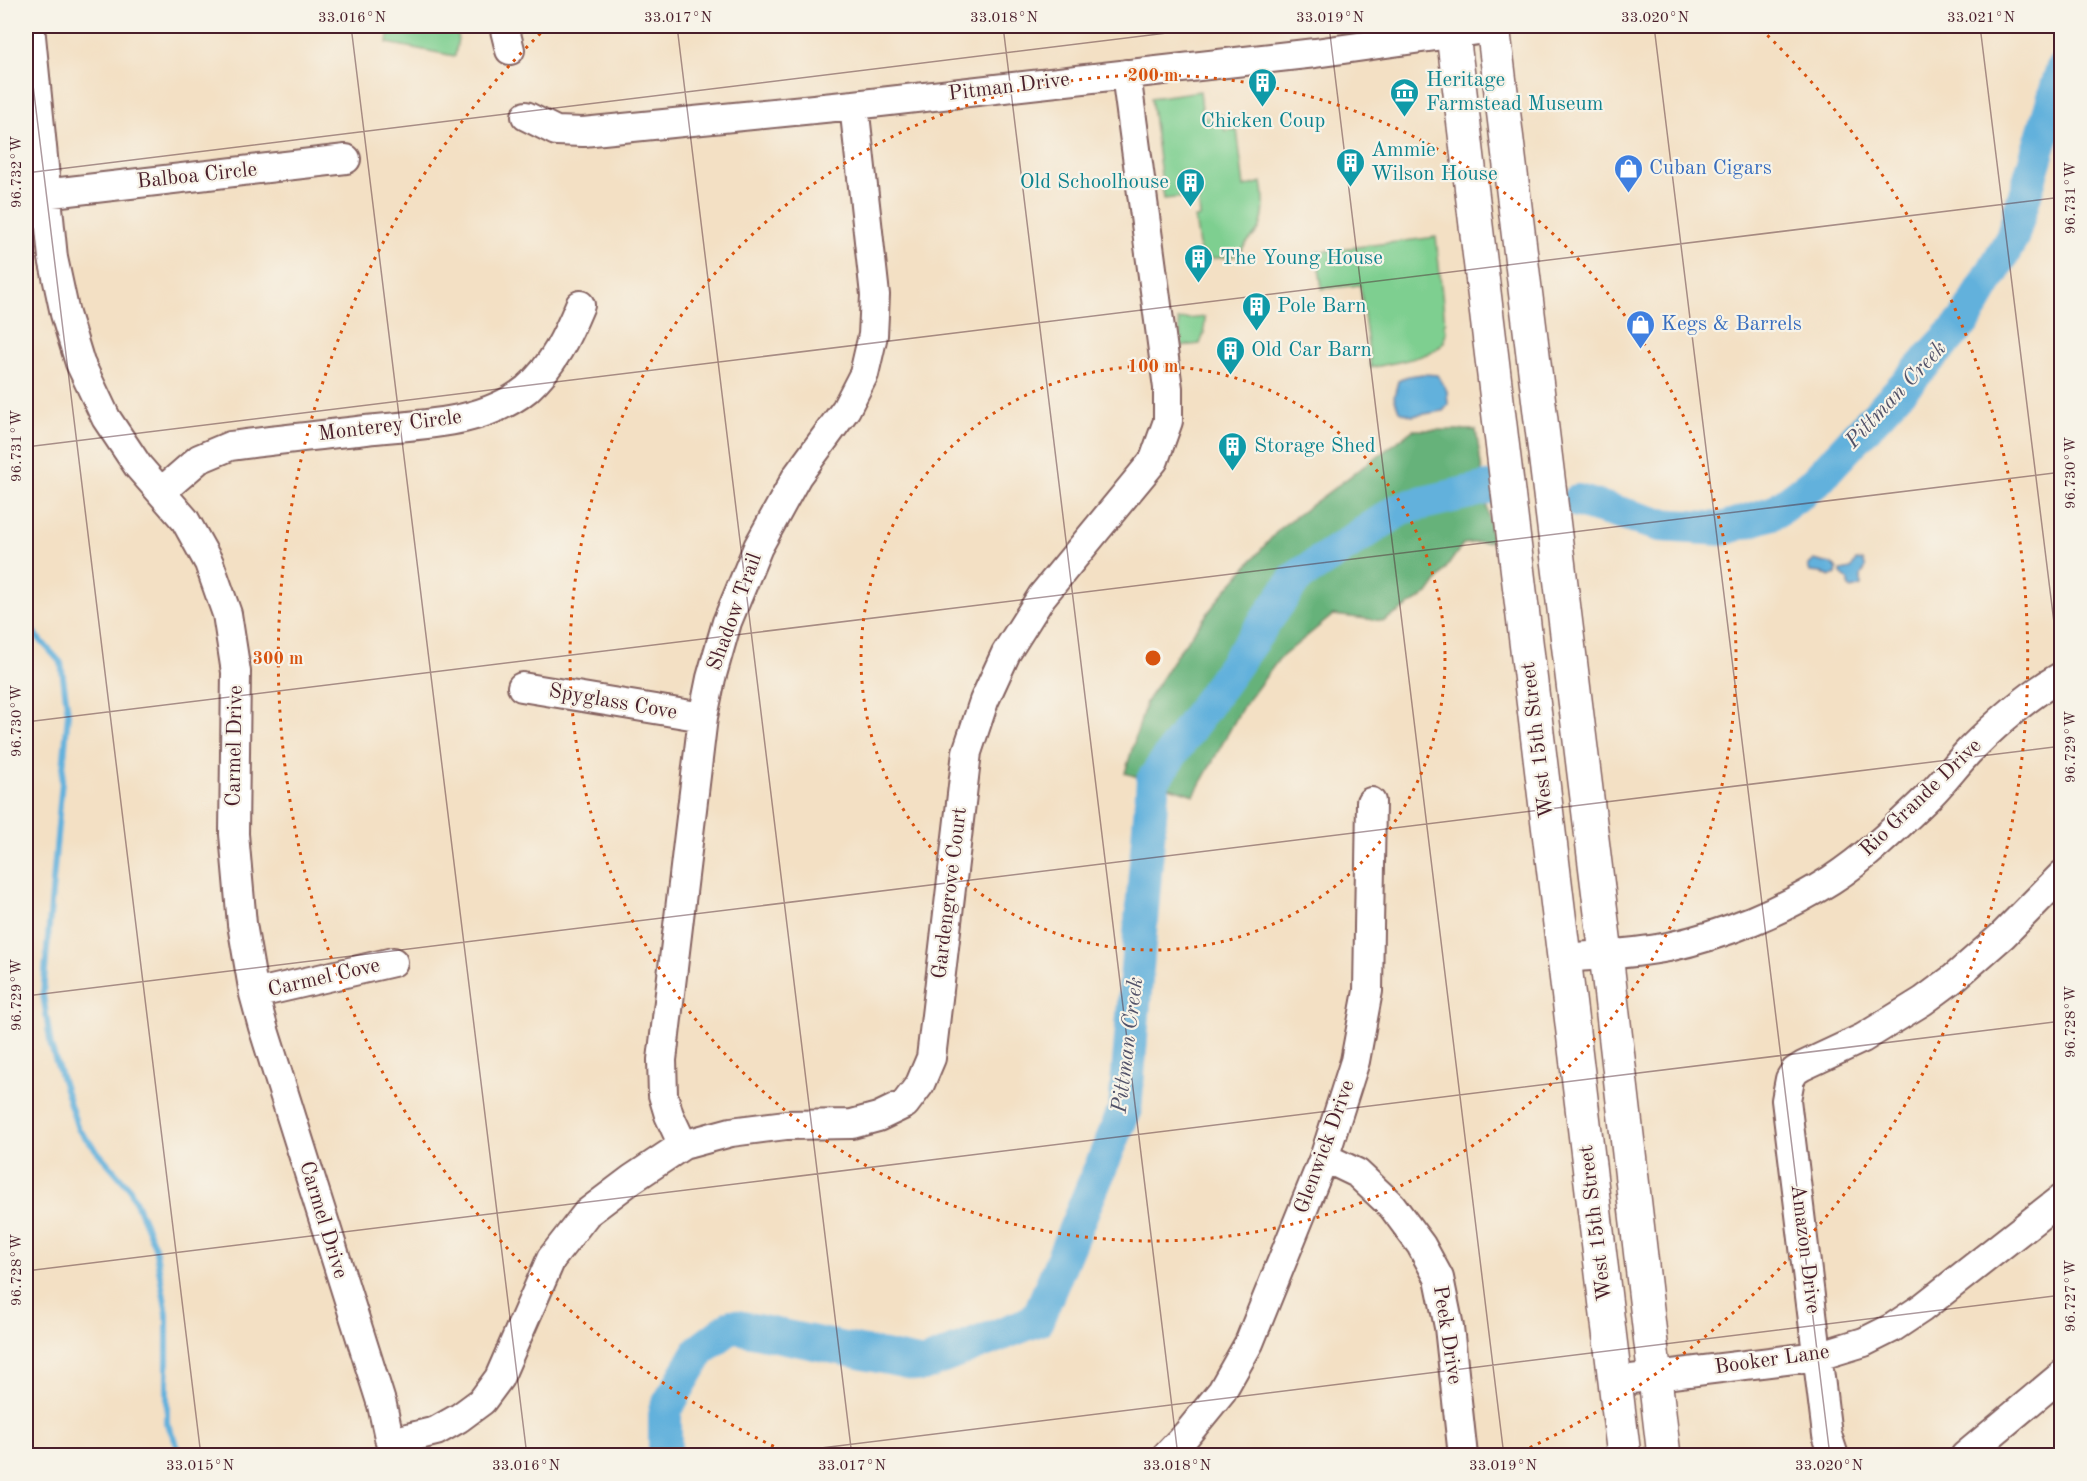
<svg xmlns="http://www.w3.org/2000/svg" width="2087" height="1481" font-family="'Old Standard TT',serif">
	<rect width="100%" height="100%" fill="#f7f3e8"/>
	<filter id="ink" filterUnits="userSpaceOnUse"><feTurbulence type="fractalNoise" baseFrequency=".0167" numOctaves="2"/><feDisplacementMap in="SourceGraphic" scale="12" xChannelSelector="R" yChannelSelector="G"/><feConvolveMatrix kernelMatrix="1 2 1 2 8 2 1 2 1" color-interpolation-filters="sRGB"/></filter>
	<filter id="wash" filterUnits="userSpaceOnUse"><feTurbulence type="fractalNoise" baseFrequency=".008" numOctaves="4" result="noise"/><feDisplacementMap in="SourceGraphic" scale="24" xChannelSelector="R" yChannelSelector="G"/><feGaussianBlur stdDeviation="1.35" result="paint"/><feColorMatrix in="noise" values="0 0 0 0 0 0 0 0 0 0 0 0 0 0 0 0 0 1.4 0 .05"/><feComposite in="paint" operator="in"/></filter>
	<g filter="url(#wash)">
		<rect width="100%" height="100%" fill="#f3e0c4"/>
		<path fill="#7ecf90" stroke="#64775e" stroke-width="1.5" d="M 390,26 L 460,26 L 455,56 L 387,43 Z
			M 1200,91 L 1203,118 L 1223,115 L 1225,131 L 1237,129 L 1244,187 L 1262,182 C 1265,195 1265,217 1259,229 C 1253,239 1243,243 1239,255 L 1211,259 L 1200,253 L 1195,218 L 1200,217 L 1198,196 L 1164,199 L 1151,98 Z
			M 1436,237 L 1446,332 C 1445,335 1445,339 1444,342 C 1434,358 1389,363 1371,368 L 1360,285 L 1322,289 L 1317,252 Z
			M 1205,317 L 1204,333 L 1200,344 L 1182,346 L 1178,320 Z"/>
		<path fill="#66b27a" stroke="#586852" stroke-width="1.5" d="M 1413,430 L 1476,430 L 1492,541 L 1463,544 L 1428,594 L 1384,621 L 1333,615 L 1279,659 L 1241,710 L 1194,795 L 1125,773 L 1146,702 L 1177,654 L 1220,597 L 1280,528 Z"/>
		<path fill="#62b1dc" stroke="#566884" stroke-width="1.5" d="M 1423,374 L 1438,375 L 1447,391 L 1448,405 L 1443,411 L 1412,416 L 1399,411 L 1394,397 L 1398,381 L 1408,376 Z
			M 1814,560 L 1834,565 L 1837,569 L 1836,574 L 1830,577 L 1822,573 L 1810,572 L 1808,566 Z
			M 1856,560 L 1863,561 L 1866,568 L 1861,575 L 1861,586 L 1852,589 L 1849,587 L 1849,581 L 1841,574 L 1841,571 L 1851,569 Z"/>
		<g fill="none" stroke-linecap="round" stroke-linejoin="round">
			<path stroke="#62b1dc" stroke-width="6" d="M 26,624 L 61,663 L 68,713 L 43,994 L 51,1046 L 78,1129 L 130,1189 L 155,1247 L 167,1314 L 167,1423 L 182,1456"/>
			<path stroke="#62b1dc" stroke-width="34" d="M 1578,501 L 1660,525 L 1722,529 L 1775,512 L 1815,482 L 1965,320 L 2012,238 L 2062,70
				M 665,1456 L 665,1410 L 700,1350 L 732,1326 L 923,1365 L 1037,1320 L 1125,1109 L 1153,780 L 1296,578 L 1402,508 L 1487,488"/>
		</g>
	</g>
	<g filter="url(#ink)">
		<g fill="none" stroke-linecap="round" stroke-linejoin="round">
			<defs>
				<path id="minor" d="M 30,26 L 53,258 L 65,314 L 80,363 L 106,418 L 138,466 L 185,520 L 209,563 L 227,614 L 236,672 L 234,834 L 242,924 L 254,994 L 263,1027 L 382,1405 L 393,1456
					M 504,26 L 510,50
					M 526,116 L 556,131 L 583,132 L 854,105 L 1315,53 L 1493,28
					M 26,196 L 346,159
					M 161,492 L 199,459 L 230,446 C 275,440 321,435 366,430 C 420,424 483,425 527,389 C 553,366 567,336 580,305
					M 522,687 L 703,717
					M 1564,958 C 1598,955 1634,954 1668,947 C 1724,935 1782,911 1831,880 C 1865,858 1895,829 1924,801 C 1941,785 1954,767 1970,750 C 1997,723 2028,695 2062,676
					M 254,994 L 393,962
					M 683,1145 L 669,1115 L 663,1095 L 662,1060 L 703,717 L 711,678 L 727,622 L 758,547 L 797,476 L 846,409 L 864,374 L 873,335 L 875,295 L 854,105
					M 1325,1155 L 1332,1161 L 1357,1173 L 1392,1206 L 1421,1245 L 1439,1278 L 1449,1327 L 1463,1456
					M 1615,1381 L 1818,1356 L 1864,1342 L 1892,1328 L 1922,1308 L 2062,1198
					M 391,1442 L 436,1431 L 459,1418 L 482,1401 L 499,1378 L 551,1259 L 587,1213 L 632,1179 L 683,1145 L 731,1132 L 786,1125 L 852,1124 L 878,1117 L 905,1104 L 920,1084 L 931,1058 L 967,752 L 984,701 L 1006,653 L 1042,596 L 1154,460 L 1168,421 L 1168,388 L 1126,74
					M 1166,1456 L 1187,1434 L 1222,1391 L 1249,1343 L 1325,1155 L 1355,1061 L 1368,991 L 1371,802
					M 1834,1456 L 1827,1435 L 1786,1100 L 1790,1079 L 1795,1071 L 1803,1066 L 1863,1038 L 1923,1001 L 1954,978 L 2003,935 L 2062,875
					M 1965,1456 L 2062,1375"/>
				<path id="major" d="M 1452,26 L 1624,1456
					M 1493,26 L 1606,954 L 1664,1456"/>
			</defs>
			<use href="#minor" stroke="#856361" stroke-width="32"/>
			<use href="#major" stroke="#856361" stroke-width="36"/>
			<use href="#minor" stroke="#fff" stroke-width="28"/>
			<use href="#major" stroke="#fff" stroke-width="33"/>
		</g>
	</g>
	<path fill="none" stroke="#4a1f2b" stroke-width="1.5" stroke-opacity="0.45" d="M 351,26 L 527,1456M 677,26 L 852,1456M 1003,26 L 1178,1456M 1329,26 L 1504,1456M 1654,26 L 1830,1456M 1980,26 L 2062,687M 26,28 L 201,1456M 26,173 L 1224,26M 26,447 L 2062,197M 26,722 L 2062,472M 26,996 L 2062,746M 26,1271 L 2062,1021M 756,1456 L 2062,1295"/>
	<g fill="none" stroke="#d8530f" stroke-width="3" stroke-dasharray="3 6">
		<circle cx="1153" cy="658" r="292"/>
		<circle cx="1153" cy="658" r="583"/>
		<path d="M790 1454A875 875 0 0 1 545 29M1761 29A875 875 0 0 1 1516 1454"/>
	</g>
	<defs>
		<symbol id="building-pin" viewBox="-11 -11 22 30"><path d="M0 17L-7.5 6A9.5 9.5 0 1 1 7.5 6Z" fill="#0f9aa8" stroke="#f7f3e8"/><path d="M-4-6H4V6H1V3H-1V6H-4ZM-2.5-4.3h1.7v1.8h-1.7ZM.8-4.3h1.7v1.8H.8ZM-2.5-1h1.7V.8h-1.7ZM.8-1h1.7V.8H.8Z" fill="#fff"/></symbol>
		<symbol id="museum-pin" viewBox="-11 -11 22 30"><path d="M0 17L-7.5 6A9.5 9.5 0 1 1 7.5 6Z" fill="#0f9aa8" stroke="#f7f3e8"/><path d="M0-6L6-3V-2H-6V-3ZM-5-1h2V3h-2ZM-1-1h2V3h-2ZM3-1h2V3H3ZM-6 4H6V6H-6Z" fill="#fff"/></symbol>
		<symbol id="shop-pin" viewBox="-11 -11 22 30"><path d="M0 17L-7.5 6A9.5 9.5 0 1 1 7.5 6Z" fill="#3f7fe0" stroke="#f7f3e8"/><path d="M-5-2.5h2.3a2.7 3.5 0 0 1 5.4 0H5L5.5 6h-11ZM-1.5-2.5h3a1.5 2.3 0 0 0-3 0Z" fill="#fff"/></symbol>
	</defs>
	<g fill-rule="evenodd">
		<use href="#building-pin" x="1246" y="66" width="33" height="45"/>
		<use href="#museum-pin" x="1388" y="76" width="33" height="45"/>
		<use href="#building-pin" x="1334" y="146" width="33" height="45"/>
		<use href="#shop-pin" x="1612" y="152" width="33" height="45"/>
		<use href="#building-pin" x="1174" y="166" width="33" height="45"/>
		<use href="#building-pin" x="1182" y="242" width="33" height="45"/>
		<use href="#building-pin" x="1240" y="290" width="33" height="45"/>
		<use href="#shop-pin" x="1624" y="308" width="33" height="45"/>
		<use href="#building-pin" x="1214" y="334" width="33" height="45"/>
		<use href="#building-pin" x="1216" y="430" width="33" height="45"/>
	</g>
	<g text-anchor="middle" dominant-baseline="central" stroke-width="4.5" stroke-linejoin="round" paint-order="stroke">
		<g font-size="21" fill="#0d838f" stroke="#f7f3e8" text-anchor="start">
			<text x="1426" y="80">Heritage<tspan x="1426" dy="24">Farmstead Museum</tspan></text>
			<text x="1263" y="121" text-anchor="middle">Chicken Coup</text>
			<text x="1371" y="150">Ammie<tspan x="1371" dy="24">Wilson House</tspan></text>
			<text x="1169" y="182" text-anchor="end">Old Schoolhouse</text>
			<text x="1220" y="258">The Young House</text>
			<text x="1277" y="306">Pole Barn</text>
			<text x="1251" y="350">Old Car Barn</text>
			<text x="1254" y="446">Storage Shed</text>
		</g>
		<g font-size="21" fill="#4a1f2b" stroke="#f7f3e8">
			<text transform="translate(1009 87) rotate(-7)">Pitman Drive</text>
			<text transform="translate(197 176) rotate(-6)">Balboa Circle</text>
			<text transform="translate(390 426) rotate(-7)">Monterey Circle</text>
			<text transform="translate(735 612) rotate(-70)">Shadow Trail</text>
			<text transform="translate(613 702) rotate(10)">Spyglass Cove</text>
			<text transform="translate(1538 740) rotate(-97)">West 15th Street</text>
			<text transform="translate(235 746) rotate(-89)">Carmel Drive</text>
			<text transform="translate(1921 798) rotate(-44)">Rio Grande Drive</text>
			<text transform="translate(950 893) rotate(-83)">Gardengrove Court</text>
			<text transform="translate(324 978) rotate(-13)">Carmel Cove</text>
			<text transform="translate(1325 1147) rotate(-70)">Glenwick Drive</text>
			<text transform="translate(323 1220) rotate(73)">Carmel Drive</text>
			<text transform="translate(1596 1223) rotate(-97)">West 15th Street</text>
			<text transform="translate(1805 1249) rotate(83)">Amazon Drive</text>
			<text transform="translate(1447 1335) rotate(81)">Peek Drive</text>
			<text transform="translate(1772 1360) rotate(-8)">Booker Lane</text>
		</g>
		<g font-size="21" fill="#366cbe" stroke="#f7f3e8" text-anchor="start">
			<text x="1649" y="168">Cuban Cigars</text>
			<text x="1661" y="324">Kegs &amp; Barrels</text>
		</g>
		<g font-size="22" font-style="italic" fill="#525269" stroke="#f7f3e8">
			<text transform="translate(1896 395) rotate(-47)">Pittman Creek</text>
			<text transform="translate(1128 1045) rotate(-83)">Pittman Creek</text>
		</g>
	</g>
	<circle cx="1153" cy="658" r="9" fill="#d8530f" stroke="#f7f3e8" stroke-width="3"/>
	<g font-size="18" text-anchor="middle" font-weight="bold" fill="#d8530f" stroke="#f7f3e8" stroke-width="4.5" stroke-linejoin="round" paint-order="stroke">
		<text x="1153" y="81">200 m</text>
		<text x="1153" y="372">100 m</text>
		<text x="278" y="664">300 m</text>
	</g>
	<rect width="2087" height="1481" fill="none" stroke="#f7f3e8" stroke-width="66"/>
	<rect x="33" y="33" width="2021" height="1415" fill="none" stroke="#4a1f2b" stroke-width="2"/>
	<g font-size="15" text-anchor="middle" fill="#4a1f2b">
		<text x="352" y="22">33.016°N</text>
		<text x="678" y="22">33.017°N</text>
		<text x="1004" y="22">33.018°N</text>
		<text x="1330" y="22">33.019°N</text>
		<text x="1655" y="22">33.020°N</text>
		<text x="1981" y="22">33.021°N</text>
		<text transform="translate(16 172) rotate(-90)" y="5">96.732°W</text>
		<text transform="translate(2070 198) rotate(-90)" y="5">96.731°W</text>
		<text transform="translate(16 446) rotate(-90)" y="5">96.731°W</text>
		<text transform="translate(2070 473) rotate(-90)" y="5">96.730°W</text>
		<text transform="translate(16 721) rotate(-90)" y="5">96.730°W</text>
		<text transform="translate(2070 747) rotate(-90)" y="5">96.729°W</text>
		<text transform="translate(16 995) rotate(-90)" y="5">96.729°W</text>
		<text transform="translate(2070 1022) rotate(-90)" y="5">96.728°W</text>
		<text transform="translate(16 1270) rotate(-90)" y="5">96.728°W</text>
		<text transform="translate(2070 1296) rotate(-90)" y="5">96.727°W</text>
		<text x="200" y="1470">33.015°N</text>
		<text x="526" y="1470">33.016°N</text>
		<text x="852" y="1470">33.017°N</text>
		<text x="1177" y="1470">33.018°N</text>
		<text x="1503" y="1470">33.019°N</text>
		<text x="1829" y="1470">33.020°N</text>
	</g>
</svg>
